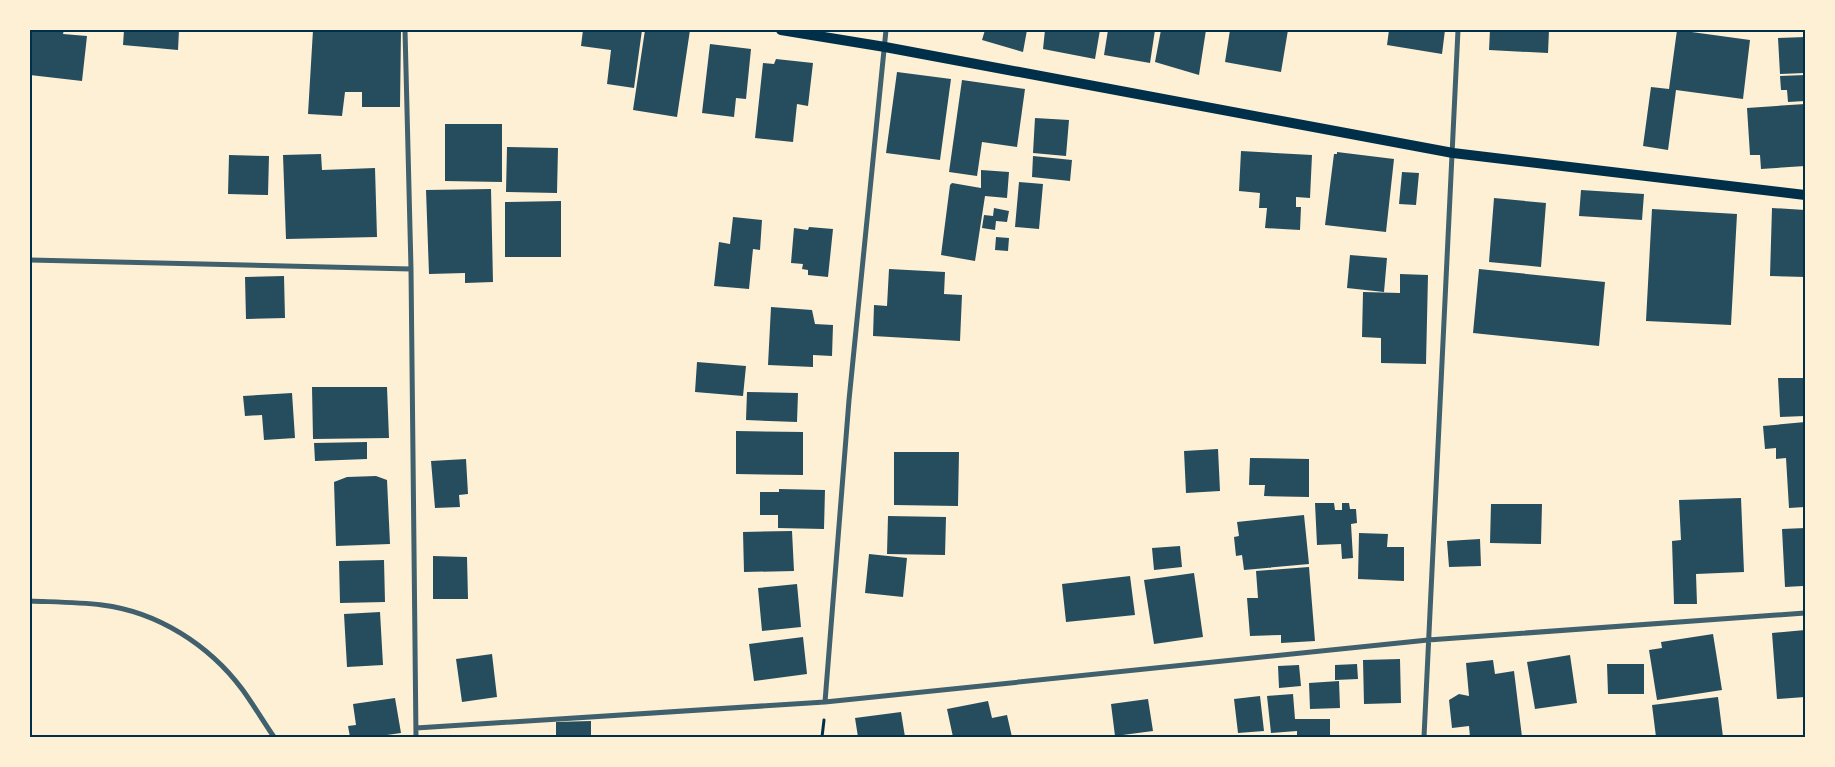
<svg xmlns="http://www.w3.org/2000/svg" width="1835" height="767" font-family="'Roboto Condensed',sans-serif">
	<rect width="100%" height="100%" fill="#fdf0d5"/>
	<path fill="#264d5e" d="M 30,30 L 64,30 L 63,34 L 87,36 L 82,81 L 30,75 Z
		M 124,30 L 179,30 L 178,50 L 123,45 Z
		M 313,30 L 401,30 L 400,107 L 362,107 L 362,92 L 345,92 L 342,116 L 308,114 Z
		M 583,30 L 642,30 L 634,88 L 607,84 L 611,50 L 581,46 Z
		M 645,30 L 690,30 L 677,117 L 633,110 Z
		M 985,30 L 1027,30 L 1023,52 L 982,40 Z
		M 1045,30 L 1100,30 L 1095,59 L 1043,49 Z
		M 1108,30 L 1155,30 L 1150,63 L 1104,55 Z
		M 1161,30 L 1206,30 L 1199,75 L 1155,62 Z
		M 1230,30 L 1288,30 L 1281,72 L 1225,62 Z
		M 1389,30 L 1445,30 L 1442,54 L 1387,45 Z
		M 1490,30 L 1549,30 L 1548,53 L 1489,50 Z
		M 1677,30 L 1750,40 L 1743,99 L 1676,90 L 1668,150 L 1643,146 L 1651,87 L 1669,89 Z
		M 1805,37 L 1805,73 L 1780,74 L 1778,38 Z
		M 710,44 L 751,49 L 746,99 L 736,98 L 734,117 L 702,113 Z
		M 776,59 L 813,63 L 808,106 L 797,104 L 793,142 L 755,138 L 763,63 L 774,64 Z
		M 897,72 L 951,79 L 940,160 L 886,153 Z
		M 1805,75 L 1805,101 L 1788,102 L 1787,90 L 1781,90 L 1780,76 Z
		M 962,80 L 1025,89 L 1017,147 L 982,142 L 977,176 L 949,172 Z
		M 1805,104 L 1805,166 L 1761,169 L 1760,155 L 1750,155 L 1747,108 Z
		M 1035,118 L 1069,120 L 1066,156 L 1033,153 Z
		M 445,124 L 502,124 L 502,182 L 445,181 Z
		M 507,147 L 558,148 L 557,193 L 506,192 Z
		M 1241,151 L 1312,155 L 1310,198 L 1296,197 L 1296,207 L 1301,207 L 1300,230 L 1265,228 L 1267,208 L 1259,208 L 1260,193 L 1239,191 Z
		M 1337,152 L 1394,159 L 1386,232 L 1325,225 L 1334,154 L 1337,154 Z
		M 321,154 L 322,170 L 375,168 L 377,237 L 286,239 L 283,155 Z
		M 229,155 L 269,156 L 268,195 L 228,194 Z
		M 1033,156 L 1072,160 L 1070,181 L 1032,177 Z
		M 981,170 L 1009,172 L 1007,198 L 985,196 L 975,261 L 941,255 L 950,185 L 952,183 L 981,188 Z
		M 1402,172 L 1419,173 L 1416,205 L 1399,204 Z
		M 1019,182 L 1043,184 L 1039,229 L 1015,227 Z
		M 491,189 L 493,282 L 465,283 L 465,273 L 429,274 L 426,190 Z
		M 1581,190 L 1644,194 L 1642,220 L 1579,216 Z
		M 1494,198 L 1546,203 L 1541,267 L 1489,262 Z
		M 561,201 L 561,257 L 505,257 L 505,202 Z
		M 994,208 L 1009,211 L 1007,222 L 996,221 L 995,230 L 982,228 L 984,215 L 993,216 Z
		M 1772,208 L 1805,210 L 1805,277 L 1770,276 Z
		M 1652,209 L 1737,214 L 1731,325 L 1646,321 Z
		M 733,217 L 762,220 L 760,250 L 753,249 L 749,289 L 714,286 L 719,242 L 730,244 Z
		M 809,227 L 833,229 L 828,277 L 808,275 L 808,270 L 802,269 L 803,264 L 791,263 L 794,228 L 808,230 Z
		M 996,237 L 1009,238 L 1008,251 L 995,250 Z
		M 1350,255 L 1387,258 L 1384,292 L 1347,288 Z
		M 889,269 L 945,272 L 944,294 L 962,295 L 960,341 L 873,336 L 874,305 L 887,306 Z
		M 1479,269 L 1605,282 L 1599,346 L 1473,333 Z
		M 1400,274 L 1428,275 L 1426,364 L 1381,363 L 1381,338 L 1362,337 L 1363,292 L 1400,293 Z
		M 284,276 L 285,318 L 246,319 L 245,277 Z
		M 771,307 L 812,310 L 815,324 L 833,325 L 832,356 L 813,355 L 813,367 L 768,365 Z
		M 697,362 L 746,366 L 743,396 L 695,392 Z
		M 1778,378 L 1805,378 L 1805,416 L 1780,417 Z
		M 312,387 L 387,387 L 389,438 L 313,439 Z
		M 747,392 L 798,393 L 797,422 L 746,420 Z
		M 292,393 L 295,438 L 264,440 L 262,415 L 245,416 L 243,396 Z
		M 1805,422 L 1805,507 L 1789,508 L 1786,458 L 1776,459 L 1776,448 L 1765,449 L 1763,426 Z
		M 736,431 L 803,432 L 803,475 L 736,474 Z
		M 367,442 L 367,459 L 315,461 L 314,443 Z
		M 1218,449 L 1220,491 L 1186,493 L 1184,451 Z
		M 894,452 L 959,452 L 958,506 L 894,505 Z
		M 1250,458 L 1309,459 L 1309,497 L 1264,496 L 1265,485 L 1249,485 Z
		M 466,459 L 468,494 L 459,495 L 460,507 L 435,508 L 431,461 Z
		M 376,476 L 387,480 L 390,544 L 336,546 L 334,482 L 347,477 Z
		M 779,489 L 825,490 L 824,529 L 778,528 L 778,515 L 760,515 L 760,492 L 779,492 Z
		M 1741,498 L 1744,572 L 1696,574 L 1697,604 L 1674,604 L 1672,541 L 1681,540 L 1679,500 Z
		M 1315,503 L 1334,503 L 1335,510 L 1342,510 L 1342,503 L 1349,503 L 1350,509 L 1356,509 L 1357,523 L 1351,524 L 1353,558 L 1342,559 L 1341,544 L 1317,545 Z
		M 1491,504 L 1542,504 L 1541,544 L 1490,543 Z
		M 1304,515 L 1309,564 L 1244,570 L 1242,555 L 1236,556 L 1234,537 L 1239,536 L 1237,522 Z
		M 888,516 L 946,517 L 945,555 L 887,554 Z
		M 1805,528 L 1805,596 L 1803,596 L 1803,586 L 1785,587 L 1782,529 Z
		M 792,531 L 794,571 L 744,572 L 743,532 Z
		M 1359,533 L 1388,534 L 1387,547 L 1404,547 L 1404,581 L 1358,579 Z
		M 1480,539 L 1481,566 L 1449,567 L 1447,541 Z
		M 1180,546 L 1182,567 L 1154,570 L 1152,548 Z
		M 869,554 L 907,558 L 903,597 L 865,593 Z
		M 433,556 L 467,557 L 468,599 L 433,599 Z
		M 384,560 L 385,602 L 340,603 L 339,561 Z
		M 1309,567 L 1315,641 L 1281,643 L 1281,635 L 1250,636 L 1247,598 L 1258,598 L 1256,571 Z
		M 1194,573 L 1203,637 L 1154,644 L 1144,580 Z
		M 1130,576 L 1135,615 L 1066,622 L 1062,584 Z
		M 797,584 L 801,627 L 762,631 L 758,588 Z
		M 380,612 L 383,665 L 347,667 L 344,614 Z
		M 1805,630 L 1805,697 L 1777,699 L 1772,633 Z
		M 1713,634 L 1722,690 L 1657,700 L 1649,650 L 1662,648 L 1661,642 Z
		M 803,637 L 807,674 L 754,681 L 749,644 Z
		M 492,654 L 497,697 L 462,702 L 456,659 Z
		M 1570,655 L 1577,703 L 1535,709 L 1527,662 Z
		M 1400,659 L 1401,703 L 1364,704 L 1363,660 Z
		M 1493,660 L 1495,674 L 1514,671 L 1522,737 L 1470,737 L 1469,726 L 1452,728 L 1449,700 L 1459,694 L 1469,696 L 1466,663 Z
		M 1357,664 L 1358,679 L 1335,680 L 1335,665 Z
		M 1607,664 L 1644,664 L 1644,694 L 1608,694 Z
		M 1299,665 L 1301,686 L 1279,688 L 1278,666 Z
		M 1339,681 L 1340,708 L 1310,709 L 1309,683 Z
		M 1293,694 L 1295,719 L 1330,719 L 1330,737 L 1297,737 L 1297,731 L 1271,733 L 1267,696 Z
		M 1260,696 L 1264,731 L 1238,733 L 1234,699 Z
		M 1718,697 L 1723,737 L 1656,737 L 1652,705 Z
		M 395,698 L 401,733 L 387,735 L 388,737 L 350,737 L 348,726 L 356,725 L 353,704 Z
		M 1148,699 L 1153,731 L 1115,736 L 1111,704 Z
		M 988,701 L 992,718 L 1007,715 L 1012,737 L 953,737 L 947,709 Z
		M 901,712 L 905,737 L 858,737 L 855,718 Z
		M 591,721 L 591,737 L 556,737 L 556,722 Z"/>
	<g fill="none" stroke-linecap="round" stroke-linejoin="round">
		<path stroke="#003049" stroke-width="3" d="M 822,737 L 824,720"/>
		<path stroke="#3f606c" stroke-width="5" d="M 405,30 L 411,269 L 416,737
			M 30,260 L 411,269
			M 30,601 C 54,602 78,602 102,605 C 158,612 209,645 242,689 C 253,704 263,721 274,737
			M 825,702 L 849,400 L 886,30
			M 416,728 L 825,702 L 1428,640 L 1805,613
			M 1424,737 L 1458,30"/>
		<path stroke="#003049" stroke-width="10" d="M 781,30 L 885,47 L 1453,153 L 1805,195"/>
	</g>
	<rect width="1835" height="767" fill="none" stroke="#fdf0d5" stroke-width="62"/>
	<rect x="31" y="31" width="1773" height="705" fill="none" stroke="#003049" stroke-width="2"/>
</svg>
